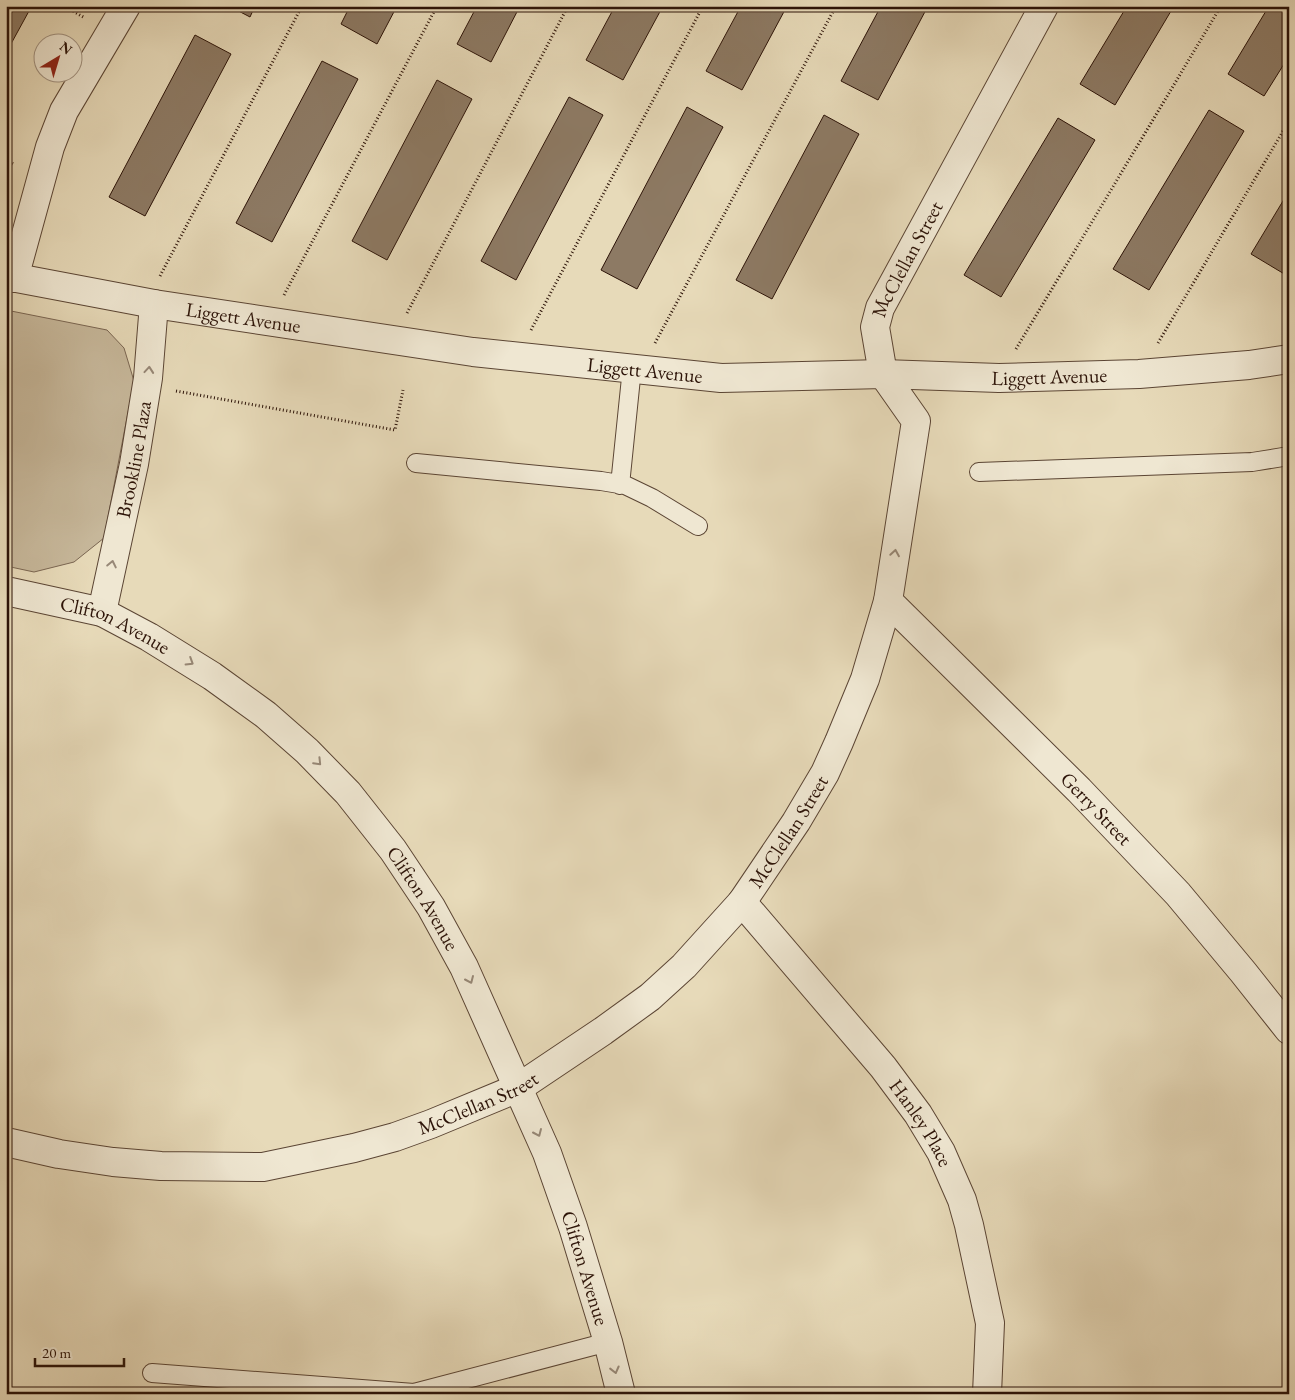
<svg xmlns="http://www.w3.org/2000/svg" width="1295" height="1400" font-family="'EB Garamond',serif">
	<rect width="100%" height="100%" fill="#e7dab9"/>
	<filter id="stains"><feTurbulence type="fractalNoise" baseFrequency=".004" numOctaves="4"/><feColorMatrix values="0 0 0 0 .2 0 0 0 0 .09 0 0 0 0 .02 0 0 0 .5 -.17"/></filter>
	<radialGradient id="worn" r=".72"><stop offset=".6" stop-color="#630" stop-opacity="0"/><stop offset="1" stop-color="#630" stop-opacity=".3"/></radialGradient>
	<path fill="#c7b89b" stroke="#7a6652" d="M 6,310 L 107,330 L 124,348 L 134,381 L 104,538 L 74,562 L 34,572 L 6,566 Z"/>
	<path fill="#8d7a64" stroke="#2c1308" d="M 6,6 L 21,6 L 29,11 L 6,53 Z
		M 229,6 L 255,6 L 250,17 Z
		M 350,6 L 397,6 L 377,44 L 341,24 Z
		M 477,6 L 520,6 L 491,62 L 457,44 Z
		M 615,6 L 663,6 L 623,80 L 586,60 Z
		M 741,6 L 787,6 L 742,90 L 706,71 Z
		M 881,6 L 928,6 L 878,100 L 841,81 Z
		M 1127,6 L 1174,6 L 1115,105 L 1080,84 Z
		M 1269,6 L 1289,6 L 1289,56 L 1264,96 L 1228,74 Z
		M 195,35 L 231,54 L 145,216 L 109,197 Z
		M 322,61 L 358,79 L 272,242 L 236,223 Z
		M 437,80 L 472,99 L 387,260 L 352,241 Z
		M 569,97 L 603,115 L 516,280 L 481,261 Z
		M 687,107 L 723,127 L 637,289 L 601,270 Z
		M 1209,110 L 1244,131 L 1149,290 L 1113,269 Z
		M 824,115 L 859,134 L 772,299 L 736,280 Z
		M 1058,118 L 1095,140 L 1001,297 L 964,275 Z
		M 1289,191 L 1289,270 L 1286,275 L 1251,254 Z"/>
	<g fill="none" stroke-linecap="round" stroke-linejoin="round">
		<defs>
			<path id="lane" d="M 416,463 L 601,481 L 625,485 L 652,498 L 698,526
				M 979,472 L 1252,462 L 1289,456
				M 620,485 L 632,368
				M 152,1373 L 414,1393 L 608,1342"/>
			<g id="street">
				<path id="s1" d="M 6,276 L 154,304 L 473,352 L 721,378 L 883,374 L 999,378 L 1139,374 L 1249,365 L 1289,359"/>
				<path d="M 14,278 L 50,147 L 64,111 L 126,6"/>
				<path id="s2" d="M 6,591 L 102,612 L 149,637 L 212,676 L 266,715 L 307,751 L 348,793 L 393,850 L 431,907 L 464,967 L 547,1153 L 573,1227 L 608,1342 L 621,1394"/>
				<path id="s3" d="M 888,601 L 1079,790 L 1178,894 L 1243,972 L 1289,1030"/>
				<path id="s4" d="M 102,612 L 134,464 L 148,378 L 154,304"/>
				<path id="s5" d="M 742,902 L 883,1067 L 918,1114 L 941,1152 L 962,1200 L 969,1225 L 990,1323 L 987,1394"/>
				<path id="s6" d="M 6,1142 L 59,1154 L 113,1162 L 161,1166 L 263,1167 L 354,1148 L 395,1137 L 431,1124 L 518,1088 L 603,1031 L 650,997 L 684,966 L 742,902 L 796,822 L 825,773 L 839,742 L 865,679 L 888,601 L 916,421 L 883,374 L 875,327 L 880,308 L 1044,6"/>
			</g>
		</defs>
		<use href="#lane" stroke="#5b4534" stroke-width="20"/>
		<use href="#street" stroke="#5b4534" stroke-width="30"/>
		<path stroke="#2c1308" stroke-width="3" stroke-dasharray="1 2.5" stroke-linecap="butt" d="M 64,6 L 85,18
			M 6,160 L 15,165
			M 160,276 L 302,6
			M 284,295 L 437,6
			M 407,313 L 568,6
			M 531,330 L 703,6
			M 655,343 L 836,6
			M 1158,343 L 1289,121
			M 1016,349 L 1221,6
			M 176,391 L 395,430 L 403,390"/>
		<use href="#lane" stroke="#efe7d2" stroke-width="18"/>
		<use href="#street" stroke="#efe7d2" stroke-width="28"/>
	</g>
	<defs><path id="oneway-chevron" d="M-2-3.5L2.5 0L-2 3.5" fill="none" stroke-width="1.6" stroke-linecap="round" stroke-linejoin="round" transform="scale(1.25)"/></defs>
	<g stroke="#978877">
		<use href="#oneway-chevron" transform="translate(149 370) rotate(-85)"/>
		<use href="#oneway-chevron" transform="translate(895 553) rotate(-81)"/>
		<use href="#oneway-chevron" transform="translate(112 564) rotate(-78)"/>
		<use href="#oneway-chevron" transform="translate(190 662) rotate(32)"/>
		<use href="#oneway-chevron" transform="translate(318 762) rotate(46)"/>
		<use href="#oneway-chevron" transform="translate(470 980) rotate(66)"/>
		<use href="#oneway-chevron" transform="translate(538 1133) rotate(66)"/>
		<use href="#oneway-chevron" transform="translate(615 1370) rotate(76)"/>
	</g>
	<g text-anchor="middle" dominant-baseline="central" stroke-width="5" stroke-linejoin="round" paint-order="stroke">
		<g font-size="20" fill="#2c1308" stroke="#efe7d2">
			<text stroke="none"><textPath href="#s6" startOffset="1519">McClellan Street</textPath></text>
			<text stroke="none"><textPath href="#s1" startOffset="241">Liggett Avenue</textPath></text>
			<text stroke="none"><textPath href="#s1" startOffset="646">Liggett Avenue</textPath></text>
			<text stroke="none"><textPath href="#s1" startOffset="1051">Liggett Avenue</textPath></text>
			<text stroke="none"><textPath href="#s4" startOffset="156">Brookline Plaza</textPath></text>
			<text stroke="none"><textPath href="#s2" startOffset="115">Clifton Avenue</textPath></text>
			<text stroke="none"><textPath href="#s3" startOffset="294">Gerry Street</textPath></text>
			<text stroke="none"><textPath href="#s6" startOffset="904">McClellan Street</textPath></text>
			<text stroke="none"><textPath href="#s2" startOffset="535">Clifton Avenue</textPath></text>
			<text stroke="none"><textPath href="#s6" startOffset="484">McClellan Street</textPath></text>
			<text stroke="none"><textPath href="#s5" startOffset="285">Hanley Place</textPath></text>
			<text stroke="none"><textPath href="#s2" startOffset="940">Clifton Avenue</textPath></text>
		</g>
	</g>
	<rect width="1295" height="1400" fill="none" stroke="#e7dab9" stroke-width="25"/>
	<rect x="8" y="8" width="1280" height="1385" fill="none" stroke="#2c1308" stroke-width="2.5"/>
	<rect x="12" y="12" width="1270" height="1375" fill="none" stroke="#2c1308"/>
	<g transform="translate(58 58) rotate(38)"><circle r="24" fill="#efe7d2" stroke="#a19281"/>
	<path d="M0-4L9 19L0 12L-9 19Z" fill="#8f2418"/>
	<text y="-8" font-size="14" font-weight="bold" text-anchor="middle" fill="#2c1308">N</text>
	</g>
	<path d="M35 1358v8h89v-8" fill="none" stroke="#2c1308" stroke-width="2.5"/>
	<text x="42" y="1358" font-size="15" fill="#2c1308" stroke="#efe7d2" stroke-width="4" paint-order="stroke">20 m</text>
	<rect width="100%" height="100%" filter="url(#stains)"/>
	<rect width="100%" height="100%" fill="url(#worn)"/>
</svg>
